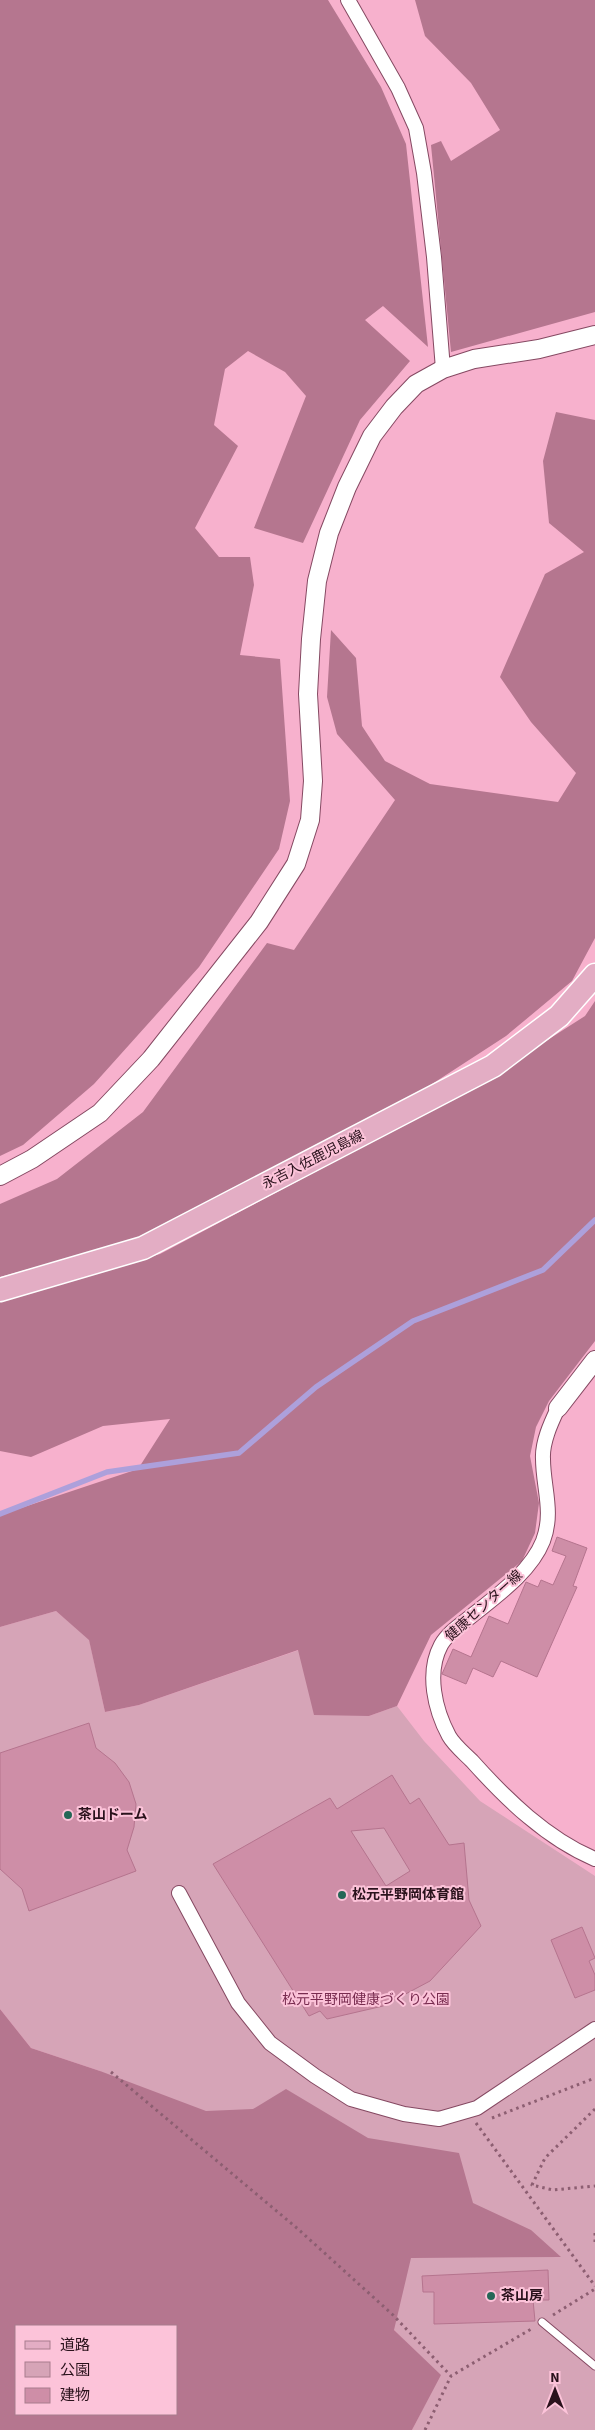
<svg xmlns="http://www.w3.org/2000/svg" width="595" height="2430" font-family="'Source Sans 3','Noto Sans JP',sans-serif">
	<rect width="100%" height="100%" fill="#f7b1cd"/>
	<path fill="#d6a4b7" d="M 56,1611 L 89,1639 L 105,1712 L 139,1705 L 299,1650 L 369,1716 L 397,1706 L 424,1741 L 480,1801 L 595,1876 L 595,2430 L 412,2430 L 440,2375 L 394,2330 L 100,2071 L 31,2048 L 0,2009 L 0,1627 Z"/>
	<path fill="#b5768f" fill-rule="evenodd" d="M 0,0 L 328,0 L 381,87 L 406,144 L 428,347 L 383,306 L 365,320 L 410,361 L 360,420 L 303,543 L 254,528 L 306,396 L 285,372 L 248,351 L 225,369 L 214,425 L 238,446 L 195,528 L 219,557 L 250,557 L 254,585 L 240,655 L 280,659 L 290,801 L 279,849 L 199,967 L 94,1084 L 23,1145 L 0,1156 Z
		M 415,0 L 595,0 L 595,312 L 451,352 L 431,145 L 441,141 L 451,161 L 500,130 L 471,83 L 425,36 Z
		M 556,412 L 595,420 L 595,938 L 572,981 L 506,1036 L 389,1112 L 131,1241 L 0,1277 L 0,1204 L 57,1179 L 143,1112 L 267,943 L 294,950 L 395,800 L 337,734 L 327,697 L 331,630 L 356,658 L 362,726 L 385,761 L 430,784 L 558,802 L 576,773 L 531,722 L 500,677 L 545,574 L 584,552 L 549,523 L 543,461 Z
		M 595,1001 L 595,1341 L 549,1401 L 536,1427 L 530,1456 L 539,1503 L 535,1533 L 522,1561 L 431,1635 L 397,1706 L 369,1716 L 314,1715 L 298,1650 L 139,1705 L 105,1712 L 89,1640 L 56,1611 L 0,1627 L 0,1515 L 138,1469 L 170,1419 L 103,1426 L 31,1457 L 0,1451 L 0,1301 L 160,1254 L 466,1092 L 585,1016 Z
		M 0,2009 L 31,2048 L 100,2071 L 206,2111 L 253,2109 L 286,2089 L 368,2138 L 459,2153 L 473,2203 L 531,2230 L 561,2257 L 411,2258 L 394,2330 L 441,2375 L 412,2430 L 0,2430 ZM 16,2326 L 176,2326 L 176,2414 L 16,2414 Z"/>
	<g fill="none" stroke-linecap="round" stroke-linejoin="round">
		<path stroke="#ada0db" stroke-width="5.5" d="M 0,1514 L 107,1472 L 239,1453 L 316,1387 L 413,1321 L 543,1270 L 595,1220"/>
	</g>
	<path fill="#ce8ea7" stroke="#b5748e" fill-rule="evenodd" d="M 557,1537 L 587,1548 L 573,1586 L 577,1587 L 537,1677 L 501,1661 L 493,1677 L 473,1668 L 466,1684 L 442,1674 L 453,1649 L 471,1657 L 489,1616 L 508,1624 L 526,1582 L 538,1587 L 541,1580 L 553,1585 L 566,1556 L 552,1551 Z
		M 89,1723 L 96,1748 L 115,1763 L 129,1782 L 136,1804 L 134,1827 L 127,1850 L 136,1871 L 29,1911 L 22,1889 L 0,1869 L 0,1753 Z
		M 392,1775 L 410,1804 L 419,1798 L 449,1845 L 464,1843 L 469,1900 L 481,1926 L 430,1981 L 383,2006 L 327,2019 L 320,2011 L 309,2016 L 213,1864 L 330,1798 L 337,1809 ZM 384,1828 L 410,1871 L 386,1886 L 351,1831 Z
		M 582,1927 L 595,1958 L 589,1961 L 595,1975 L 595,1990 L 575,1998 L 551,1940 Z
		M 548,2270 L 549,2300 L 533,2300 L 535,2321 L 434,2324 L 434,2292 L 423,2292 L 422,2276 Z"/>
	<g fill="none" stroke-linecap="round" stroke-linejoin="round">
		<defs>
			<path id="service" d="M 542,2322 L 595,2366"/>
			<path id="minor" d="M 348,0 L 398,88 L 416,128 L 424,173 L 434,257 L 443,369
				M 558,1408 C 551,1423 542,1442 543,1459 C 543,1487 554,1512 543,1541 C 531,1571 499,1594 474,1614 C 463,1623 448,1632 441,1645 C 426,1673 435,1710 449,1736 C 454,1745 464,1753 472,1761 C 506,1799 547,1839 595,1859
				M 179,1893 L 238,2003 L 270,2043 L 315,2076 L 351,2099 L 404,2114 L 439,2119 L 477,2108 L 595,2029"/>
			<path id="tertiary" d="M 0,1176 L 32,1159 L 100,1113 L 151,1059 L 259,922 L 296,864 L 310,820 L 313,781 L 308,694 L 311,639 L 317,581 L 329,533 L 347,487 L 372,436 L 394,407 L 416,384 L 443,369 L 474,359 L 539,349 L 595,335
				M 558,1408 L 595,1360"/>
			<path id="primary" d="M 0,1290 L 143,1248 L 493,1066 L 559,1016 L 595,975"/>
		</defs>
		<use href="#service" stroke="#854962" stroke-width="9"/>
		<use href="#minor" stroke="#854962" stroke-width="16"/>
		<use href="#tertiary" stroke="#854962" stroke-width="20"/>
		<use href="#primary" stroke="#fff" stroke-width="25"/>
		<path stroke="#8c5e71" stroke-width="3" stroke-dasharray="2.5 4" stroke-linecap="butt" d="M 111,2072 L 298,2229 L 393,2315 L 451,2376
			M 595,2109 L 545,2158 L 532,2185 L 553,2190 L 595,2186
			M 492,2118 L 595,2078
			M 476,2123 L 595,2286
			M 595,2233 L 595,2242
			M 553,2315 L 595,2289
			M 425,2430 L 451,2376 L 533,2328"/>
		<use href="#service" stroke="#fff" stroke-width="7"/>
		<use href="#minor" stroke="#fff" stroke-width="14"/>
		<use href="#tertiary" stroke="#fff" stroke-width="18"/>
		<use href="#primary" stroke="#e3adc4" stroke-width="22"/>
	</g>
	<g fill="#256757" stroke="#fcc3d9" stroke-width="2">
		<circle cx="68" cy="1815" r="5"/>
		<circle cx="342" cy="1895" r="5"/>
		<circle cx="491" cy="2296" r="5"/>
	</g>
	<g text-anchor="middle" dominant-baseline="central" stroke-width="4" stroke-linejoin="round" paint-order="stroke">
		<g font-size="14" fill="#2a121c" stroke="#fcc3d9">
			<text transform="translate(313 1160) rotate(-27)">永吉入佐鹿児島線</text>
			<text transform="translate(484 1606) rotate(-42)">健康センター線</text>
		</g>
		<g font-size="14" font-weight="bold" fill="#2a121c" stroke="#fcc3d9" text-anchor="start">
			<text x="78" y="1815">茶山ドーム</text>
			<text x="352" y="1895">松元平野岡体育館</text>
			<text x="501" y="2296">茶山房</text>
		</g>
		<g font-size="14" fill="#782b4f" stroke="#fcc3d9">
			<text x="366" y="2000">松元平野岡健康づくり公園</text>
		</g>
	</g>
	<rect x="15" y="2325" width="162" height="90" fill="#fcc3d9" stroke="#a87c8d"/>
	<rect x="25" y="2341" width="25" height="8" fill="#e3adc4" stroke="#a87c8d"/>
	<text x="60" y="2350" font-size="15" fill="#2a121c">道路</text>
	<rect x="25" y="2362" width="25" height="15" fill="#d6a4b7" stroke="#a87c8d"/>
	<text x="60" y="2375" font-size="15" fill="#2a121c">公園</text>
	<rect x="25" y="2388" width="25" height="15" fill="#ce8ea7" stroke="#a87c8d"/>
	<text x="60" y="2400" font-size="15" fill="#2a121c">建物</text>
	<g transform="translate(555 2390)" stroke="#fcc3d9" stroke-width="4" paint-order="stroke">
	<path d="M0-4L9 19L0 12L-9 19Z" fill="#2a121c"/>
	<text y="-8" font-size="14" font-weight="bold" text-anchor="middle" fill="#2a121c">N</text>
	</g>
</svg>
